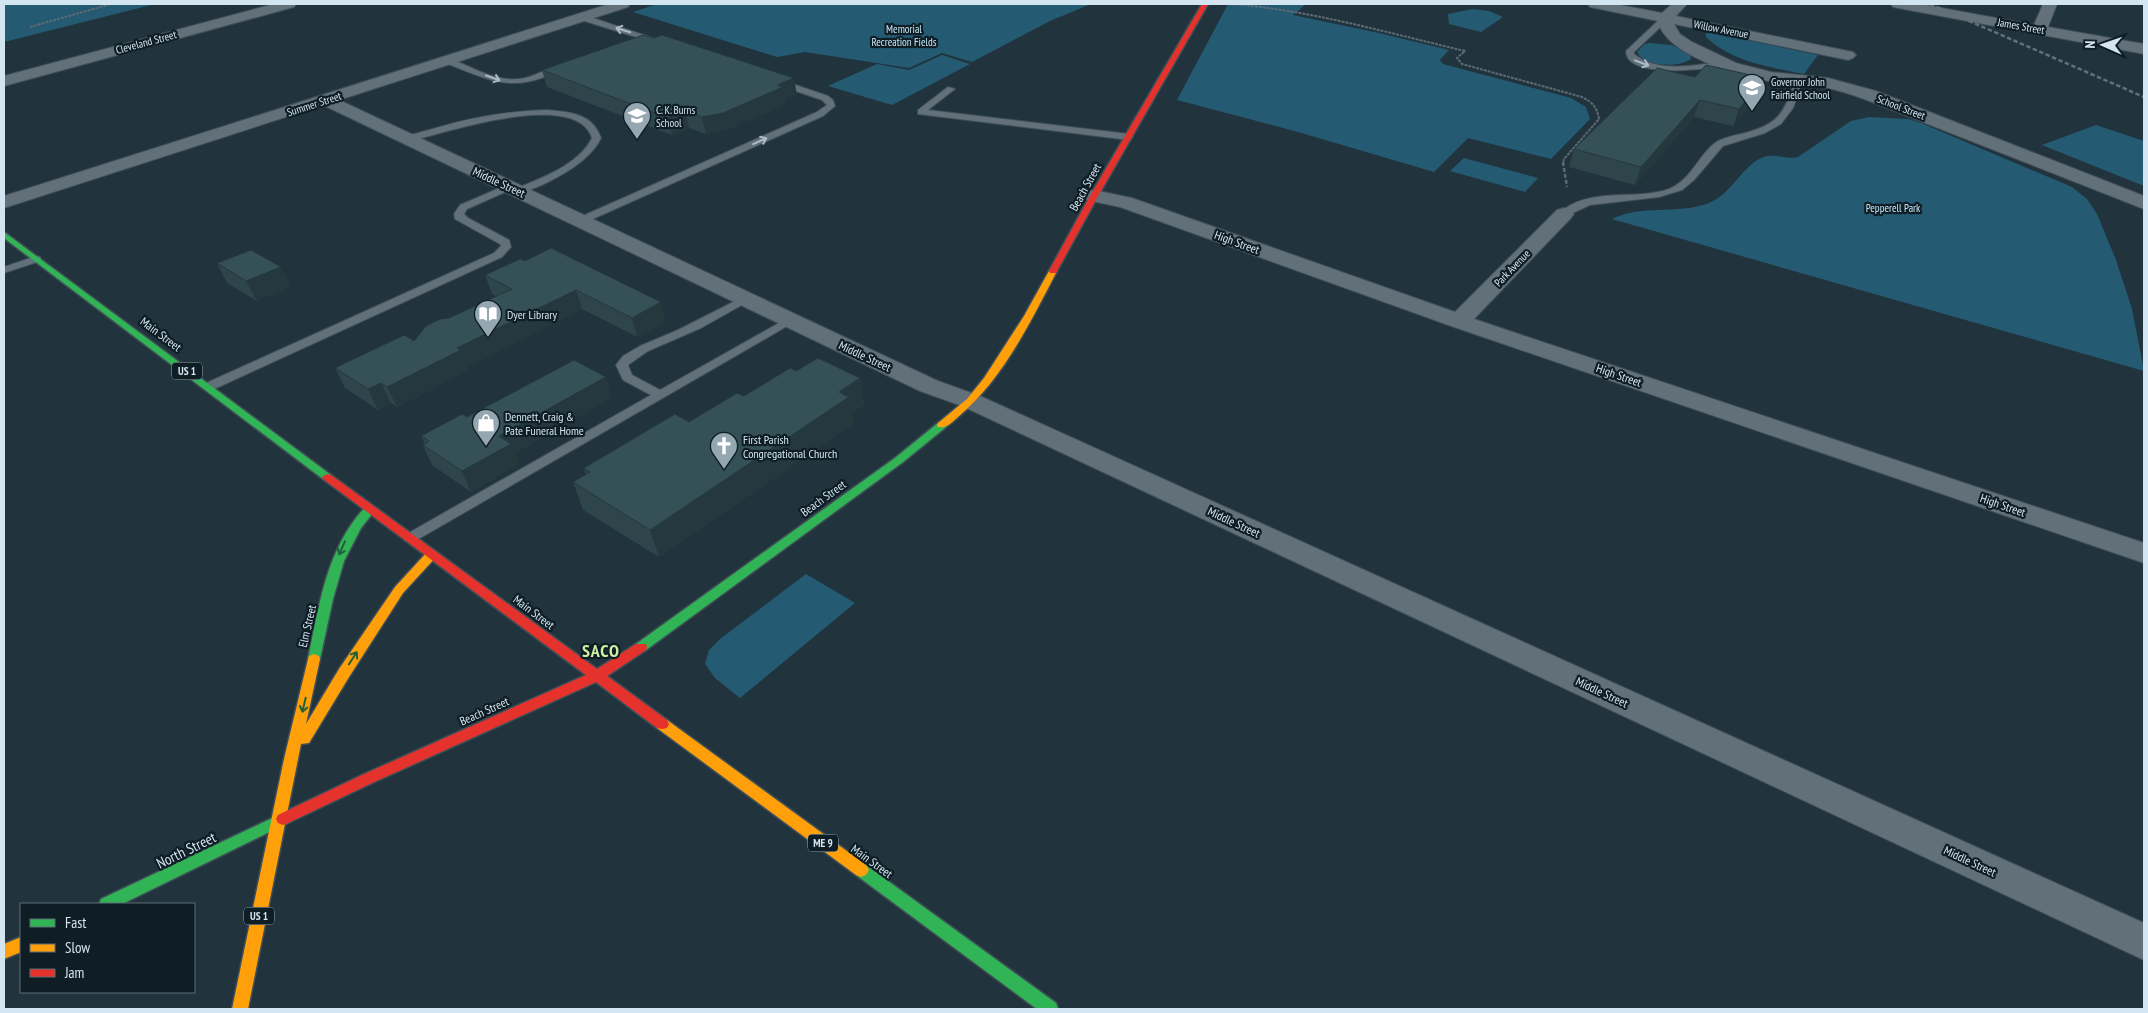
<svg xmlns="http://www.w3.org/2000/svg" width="2148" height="1013" font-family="'PT Sans Narrow',sans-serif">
	<rect width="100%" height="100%" fill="#21343d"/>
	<path fill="#255a73" d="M 4,4 L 155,4 L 4,42 Z
		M 657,4 L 1091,4 L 1050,21 L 972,62 L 942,53 L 909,68 L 805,52 L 777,57 L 633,12 Z
		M 1228,4 L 1306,4 L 1293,15 L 1379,33 L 1449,50 L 1440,60 L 1443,64 L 1571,98 L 1586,107 L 1590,119 L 1551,159 L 1468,138 L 1434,172 L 1298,132 L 1177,100 Z
		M 1473,9 L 1489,11 L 1503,17 L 1481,32 L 1449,24 L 1448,14 Z
		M 1706,33 L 1712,33 L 1818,55 L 1804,74 C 1770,67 1732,62 1706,37 Z
		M 1649,43 L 1672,45 L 1690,54 L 1691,59 C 1679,68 1643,67 1637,52 L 1645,44 Z
		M 942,55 L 970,64 L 892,105 L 828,86 L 877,64 L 909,70 Z
		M 1869,117 L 1908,119 L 1921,123 L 2072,187 L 2087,199 L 2097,214 L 2116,260 L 2132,309 L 2144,371 L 1612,219 C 1642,204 1677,215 1709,203 C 1732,194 1743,164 1764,157 C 1775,153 1787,160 1798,157 L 1851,121 Z
		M 2096,125 L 2144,141 L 2144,186 L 2042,145 Z
		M 1464,158 L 1538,178 L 1525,192 L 1450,171 Z
		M 806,574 L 855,603 L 740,698 L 715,678 L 705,664 L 709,650 L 720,639 Z"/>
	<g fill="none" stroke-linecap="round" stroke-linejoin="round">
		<defs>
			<path id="lane" d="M 578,15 L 584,15 L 662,41 L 655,43 L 578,19 Z
				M 1662,17 L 1669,19 L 1634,52 L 1634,54 C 1658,74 1697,65 1725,61 L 1729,63 L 1728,65 C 1711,69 1626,80 1626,51 Z
				M 445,59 L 451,59 C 474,68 499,84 525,78 C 537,75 549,68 561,65 L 565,67 C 559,72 551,74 544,77 C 505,92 481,76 445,63 Z
				M 1789,77 L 1795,77 L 1801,86 L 1793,108 L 1781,124 L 1765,133 L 1723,146 L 1694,180 L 1682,190 L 1659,197 L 1590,205 L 1564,217 L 1559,214 C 1585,186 1637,201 1669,189 C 1691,180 1698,156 1715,143 C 1722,138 1732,136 1741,134 C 1773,126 1783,118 1793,86 L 1788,79 Z
				M 775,80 L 781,80 L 828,96 L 833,100 L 835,106 L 823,116 L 586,222 L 578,222 L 578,218 L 817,112 L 827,105 L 822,100 L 775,84 Z
				M 948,87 L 955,89 L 928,110 L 1129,134 L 1133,137 L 1129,140 L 918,114 L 918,110 Z
				M 547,110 C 570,112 592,113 601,138 C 589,164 545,186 518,194 L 515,193 L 515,189 C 541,178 579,165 592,138 C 576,88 443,133 408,142 L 404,139 C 410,134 421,132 429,130 C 468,118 506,111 547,110 Z
				M 509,184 L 514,187 L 512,189 L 467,209 L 464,214 L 468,218 L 509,240 L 511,247 L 502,257 L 212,390 L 208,391 L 202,387 L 204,384 L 494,253 L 501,246 L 500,244 L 455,219 L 454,214 L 460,205 Z
				M 36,256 L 40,257 L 41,259 L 40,261 L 4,273 L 4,267 Z
				M 745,296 L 750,299 L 749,301 L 701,328 L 648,351 L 628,365 L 632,375 L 660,390 L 786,319 L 794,319 L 796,321 L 415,541 L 405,541 L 403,538 L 405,535 L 651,395 L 623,380 L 616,365 L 623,356 L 640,346 L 678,330 Z"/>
			<path id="street" d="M 274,4 L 296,4 L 294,7 L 4,86 L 4,76 Z
				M 609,4 L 630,4 L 628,7 L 339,100 L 938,381 L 980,396 L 2144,923 L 2144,960 L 962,406 L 920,391 L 323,105 L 4,208 L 4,196 Z
				M 1588,4 L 1615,4 L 1662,13 L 1672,4 L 1687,4 L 1676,16 L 1853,52 L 1856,55 L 1853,58 L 1848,60 L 1674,24 L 1680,34 L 1692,42 L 1736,63 L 1771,72 L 1828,78 L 1876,91 L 2144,196 L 2144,209 L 1864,99 C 1851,94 1837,90 1823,87 C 1805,84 1787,84 1769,81 C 1739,76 1665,55 1658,21 L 1595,8 L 1590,7 Z
				M 1891,4 L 1920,4 L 2034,25 L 2043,4 L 2057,4 L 2048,27 L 2144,44 L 2144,54 L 1898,8 L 1893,7 Z
				M 1094,190 L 1132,198 L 1455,312 L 1557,210 L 1564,208 L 1571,210 L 1574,214 L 1571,218 L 1474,319 L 2144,543 L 2144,563 L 1451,326 L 1120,207 L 1087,200 L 1084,196 L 1087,192 Z"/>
			<path id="fast" d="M 4,232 L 331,475 L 332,477 L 331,479 L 323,479 L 4,238 Z
				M 942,422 L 946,423 L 947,425 L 946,427 L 903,462 L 646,650 L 636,650 L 635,647 L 636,644 L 895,458 L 938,423 Z
				M 370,505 L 376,509 L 361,528 L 344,561 L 333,599 L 320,659 L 319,662 L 314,664 L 309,662 L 308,659 C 318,611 325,558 356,518 C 360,513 364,507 370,505 Z
				M 283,813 L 288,815 L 290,819 L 288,823 L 122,904 L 99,904 L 101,899 Z
				M 861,863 L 866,865 L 1056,1003 L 1058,1009 L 1037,1009 L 856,875 L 853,870 L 856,865 Z"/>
			<path id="slow" d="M 1053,268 L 1057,271 C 1031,321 1002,381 958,417 C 952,422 947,429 938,427 L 937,425 L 938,423 L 967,399 L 984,378 L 1024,316 L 1049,271 Z
				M 432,550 L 438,554 L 436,557 L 403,593 L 349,677 L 309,743 L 301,744 L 248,1009 L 232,1009 L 284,759 L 308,659 L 309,656 L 314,654 L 319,656 L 320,659 L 306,724 L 339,669 L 395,587 L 428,551 Z
				M 662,719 L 667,720 L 866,865 L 869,870 L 866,875 L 861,877 L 856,875 L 657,728 L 655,724 L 657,720 Z
				M 21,937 L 21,952 L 4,959 L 4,944 Z"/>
			<path id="jam" d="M 1202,4 L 1208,4 L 1098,196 L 1057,271 L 1056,273 L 1050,273 L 1049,271 L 1090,196 Z
				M 327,474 L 331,475 L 597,669 L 636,644 L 646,644 L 647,647 L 646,650 L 607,676 L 667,720 L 669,724 L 667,728 L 662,729 L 657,728 L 596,682 L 372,783 L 288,823 L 283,825 L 278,823 L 276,819 L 278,815 L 362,775 L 586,675 L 323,479 L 322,477 Z"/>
		</defs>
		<use href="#lane" stroke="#404f57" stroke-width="2"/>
		<use href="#street" stroke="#404f57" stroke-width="2"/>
		<use href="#fast" stroke="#404f57" stroke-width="3"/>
		<use href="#slow" stroke="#404f57" stroke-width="3"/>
		<use href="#jam" stroke="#404f57" stroke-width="3"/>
		<path stroke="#5d6a73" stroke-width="2" stroke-dasharray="3 1" stroke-linecap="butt" d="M 1231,4 C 1310,10 1388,33 1465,51 L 1457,58 L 1462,64 L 1582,97 C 1592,102 1597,107 1599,119 L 1564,159 L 1563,163
			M 30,27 L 111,4"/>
		<path stroke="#5d6a73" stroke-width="2.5" stroke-dasharray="4 2" stroke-linecap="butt" d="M 1563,162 L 1567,187"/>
		<use href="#lane" fill="#62707a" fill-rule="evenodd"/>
		<use href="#street" fill="#62707a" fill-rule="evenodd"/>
		<use href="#fast" fill="#30b455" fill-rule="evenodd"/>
		<use href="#slow" fill="#ff9f0a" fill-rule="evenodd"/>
		<use href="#jam" fill="#e5322d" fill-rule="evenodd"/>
		<path stroke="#627078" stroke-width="2.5" stroke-dasharray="4.5 2.5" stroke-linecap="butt" d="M 1930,4 L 2144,97"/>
	</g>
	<path fill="#2e454b" d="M 653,38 L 797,95 L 785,100 L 786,104 L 726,130 L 706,134 L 689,128 L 672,135 L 547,87 L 542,70 Z
		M 1695,77 L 1758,95 L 1733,126 L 1694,117 L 1635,185 L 1569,167 L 1574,149 Z
		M 520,259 L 666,322 L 637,337 L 582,309 L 467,367 L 469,370 L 397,407 L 391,403 L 378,410 L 345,388 L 335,368 L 414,341 L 449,318 L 496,296 L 492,294 L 485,275 Z
		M 217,263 L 291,286 L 257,301 L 227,283 Z
		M 796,371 L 860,378 L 864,405 L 852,413 L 853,424 L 659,557 L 583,510 L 573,482 L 586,475 L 584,468 L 689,422 L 744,396 Z
		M 612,397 L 515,453 L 519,464 L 471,492 L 432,465 L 423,445 L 425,444 L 421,436 L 467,417 Z"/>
	<path fill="#25383d" d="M 794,78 L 797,95 L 785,100 L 786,104 L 726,130 L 706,134 L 702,117 Z
		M 1764,78 L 1758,95 L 1733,126 L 1739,109 Z
		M 1700,100 L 1694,117 L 1635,185 L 1641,167 Z
		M 685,110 L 689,128 L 672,135 L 668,118 Z
		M 281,267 L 291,286 L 257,301 L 246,281 Z
		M 576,290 L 582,309 L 467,367 L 469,370 L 397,407 L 387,387 L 457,348 Z
		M 661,302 L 666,322 L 637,337 L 632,318 Z
		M 606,377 L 612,397 L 515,453 L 519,464 L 471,492 L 462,471 L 499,436 Z
		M 860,378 L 864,405 L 852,413 L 853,424 L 659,557 L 650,530 L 839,392 Z
		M 381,383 L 391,403 L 378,410 L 368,389 Z"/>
	<path fill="#355057" stroke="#25383d" d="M 643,35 L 653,38 L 662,35 L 794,78 L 777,85 L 783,87 L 723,113 L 702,117 L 685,110 L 668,118 L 542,70 Z
		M 1706,65 L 1764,78 L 1739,109 L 1700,100 L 1641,167 L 1574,149 L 1657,68 L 1695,77 Z
		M 551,248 L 661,302 L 632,318 L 576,290 L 457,348 L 461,350 L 387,387 L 381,383 L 368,389 L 335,368 L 404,335 L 414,341 L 426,326 L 440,319 L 449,318 L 512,289 L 485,275 L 520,259 L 525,261 Z
		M 251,250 L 281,267 L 246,281 L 217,263 Z
		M 818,358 L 860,378 L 839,392 L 849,397 L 650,530 L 573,482 L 590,472 L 584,468 L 675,414 L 689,422 L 737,393 L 744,396 L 790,368 L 796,371 Z
		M 574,360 L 606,377 L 499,436 L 511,444 L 462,471 L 423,445 L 429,441 L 421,436 L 462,414 L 467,417 Z"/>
	<defs><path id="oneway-shaft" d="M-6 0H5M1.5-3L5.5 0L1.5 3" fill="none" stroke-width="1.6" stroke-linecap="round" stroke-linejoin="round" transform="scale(1.25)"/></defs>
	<g stroke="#abbcc7">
		<use href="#oneway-shaft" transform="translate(623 30) rotate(-163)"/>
		<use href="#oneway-shaft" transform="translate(1642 63) rotate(21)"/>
		<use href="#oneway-shaft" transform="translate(493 78) rotate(20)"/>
		<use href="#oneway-shaft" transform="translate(760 141) rotate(-24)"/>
	</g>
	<g stroke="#1e613b">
		<use href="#oneway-shaft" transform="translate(342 548) rotate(114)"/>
		<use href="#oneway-shaft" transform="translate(353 658) rotate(-57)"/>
		<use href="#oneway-shaft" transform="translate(304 705) rotate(103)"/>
	</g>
	<defs>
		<symbol id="school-pin" viewBox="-11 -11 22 30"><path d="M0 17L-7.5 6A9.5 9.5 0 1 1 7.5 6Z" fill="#95a7b1" stroke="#0f1d25"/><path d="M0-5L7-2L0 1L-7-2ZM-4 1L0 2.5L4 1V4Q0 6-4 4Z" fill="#fff"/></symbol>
		<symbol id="library-pin" viewBox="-11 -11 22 30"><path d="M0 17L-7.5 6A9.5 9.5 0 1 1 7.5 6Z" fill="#95a7b1" stroke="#0f1d25"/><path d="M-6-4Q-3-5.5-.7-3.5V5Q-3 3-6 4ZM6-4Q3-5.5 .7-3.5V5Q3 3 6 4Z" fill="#fff"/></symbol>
		<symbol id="shop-pin" viewBox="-11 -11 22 30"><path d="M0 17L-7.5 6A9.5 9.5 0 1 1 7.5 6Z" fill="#95a7b1" stroke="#0f1d25"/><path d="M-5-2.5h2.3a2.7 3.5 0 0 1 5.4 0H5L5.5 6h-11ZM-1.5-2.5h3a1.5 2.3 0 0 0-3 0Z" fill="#fff"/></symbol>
		<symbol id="church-pin" viewBox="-11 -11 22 30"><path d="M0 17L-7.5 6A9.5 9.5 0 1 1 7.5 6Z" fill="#95a7b1" stroke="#0f1d25"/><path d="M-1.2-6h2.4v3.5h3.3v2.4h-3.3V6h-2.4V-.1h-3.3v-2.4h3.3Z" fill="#fff"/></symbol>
	</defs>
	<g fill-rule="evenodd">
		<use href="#school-pin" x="1736" y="72" width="32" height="43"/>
		<use href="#school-pin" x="621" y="100" width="32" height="43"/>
		<use href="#library-pin" x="472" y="298" width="32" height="43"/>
		<use href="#shop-pin" x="470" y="407" width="32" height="43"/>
		<use href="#church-pin" x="708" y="430" width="32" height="43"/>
	</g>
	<g text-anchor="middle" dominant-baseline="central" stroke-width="4.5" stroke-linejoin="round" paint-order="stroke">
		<g font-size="11" fill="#d3e5f0" stroke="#0f1d25">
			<text transform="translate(2021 26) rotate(10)">James Street</text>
			<text transform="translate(1721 29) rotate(11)">Willow Avenue</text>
			<text transform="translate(146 42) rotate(-15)">Cleveland Street</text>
			<text transform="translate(314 104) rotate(-18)">Summer Street</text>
			<text transform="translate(1901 107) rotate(21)">School Street</text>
			<text transform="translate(1512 268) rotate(-46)">Park Avenue</text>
		</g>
		<g font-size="11" fill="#c6e9fb" stroke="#0f1d25">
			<text x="904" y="29">Memorial<tspan x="904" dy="13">Recreation Fields</tspan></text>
			<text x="1893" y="208">Pepperell Park</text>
		</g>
		<g font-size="11" fill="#d3e5f0" stroke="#0f1d25" text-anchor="start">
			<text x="1771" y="82">Governor John<tspan x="1771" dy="13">Fairfield School</tspan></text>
			<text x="656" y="110">C. K. Burns<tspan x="656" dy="13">School</tspan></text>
		</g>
		<g fill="#0f1d25" stroke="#98a9b3" stroke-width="1">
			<rect x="172" y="362.5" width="30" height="17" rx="4"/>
			<rect x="808" y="834.5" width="30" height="17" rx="4"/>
			<rect x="244" y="907.5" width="30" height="17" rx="4"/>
		</g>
		<g font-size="11" font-weight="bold" fill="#d3e5f0">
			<text x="187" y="371">US 1</text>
			<text x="823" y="843">ME 9</text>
			<text x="259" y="916">US 1</text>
		</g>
		<g font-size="12" fill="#d3e5f0" stroke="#0f1d25">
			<text transform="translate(499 182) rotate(25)">Middle Street</text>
			<text transform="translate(1085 187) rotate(-61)">Beach Street</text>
			<text transform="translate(1237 242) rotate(20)">High Street</text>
			<text transform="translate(161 334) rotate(37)">Main Street</text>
			<text transform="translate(865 356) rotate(25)">Middle Street</text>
			<text transform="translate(1619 375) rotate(19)">High Street</text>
			<text transform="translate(823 498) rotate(-36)">Beach Street</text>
			<text transform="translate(2003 505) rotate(19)">High Street</text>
			<text transform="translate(1234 522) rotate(25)">Middle Street</text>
			<text transform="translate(534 612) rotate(37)">Main Street</text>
			<text transform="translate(307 626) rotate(-77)">Elm Street</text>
			<text transform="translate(1602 692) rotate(25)">Middle Street</text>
			<text transform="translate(484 711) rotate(-24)">Beach Street</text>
			<text transform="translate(872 861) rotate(36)">Main Street</text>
			<text transform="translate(1970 861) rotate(25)">Middle Street</text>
		</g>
		<g font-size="12" fill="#d3e5f0" stroke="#0f1d25" text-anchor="start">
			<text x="507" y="314">Dyer Library</text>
			<text x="505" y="416">Dennett, Craig &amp;<tspan x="505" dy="14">Pate Funeral Home</tspan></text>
			<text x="743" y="439">First Parish<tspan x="743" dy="14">Congregational Church</tspan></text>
		</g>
		<g font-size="15" fill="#d3e5f0" stroke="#0f1d25">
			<text transform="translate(186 850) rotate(-26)">North Street</text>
		</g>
		<g font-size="18" font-weight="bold" letter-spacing="1" fill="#ceeda5" stroke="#0f1d25">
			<text x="601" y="650">SACO</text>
		</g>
	</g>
	<rect width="2148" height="1013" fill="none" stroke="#d3e5f0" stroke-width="10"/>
	<rect x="20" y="903" width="175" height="90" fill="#0f1d25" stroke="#5d6d76"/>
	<rect x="30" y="919" width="25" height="8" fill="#30b455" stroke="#5d6d76"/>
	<text x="65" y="928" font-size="15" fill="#d3e5f0">Fast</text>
	<rect x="30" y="944" width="25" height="8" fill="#ff9f0a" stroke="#5d6d76"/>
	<text x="65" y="953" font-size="15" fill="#d3e5f0">Slow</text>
	<rect x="30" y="969" width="25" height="8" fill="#e5322d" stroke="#5d6d76"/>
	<text x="65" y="978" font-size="15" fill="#d3e5f0">Jam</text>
	<g transform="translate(2103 45) rotate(272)" stroke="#0f1d25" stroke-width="4" paint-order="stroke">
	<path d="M0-4L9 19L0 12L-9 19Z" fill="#d3e5f0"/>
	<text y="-8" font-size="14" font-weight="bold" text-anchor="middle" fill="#d3e5f0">N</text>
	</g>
</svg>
